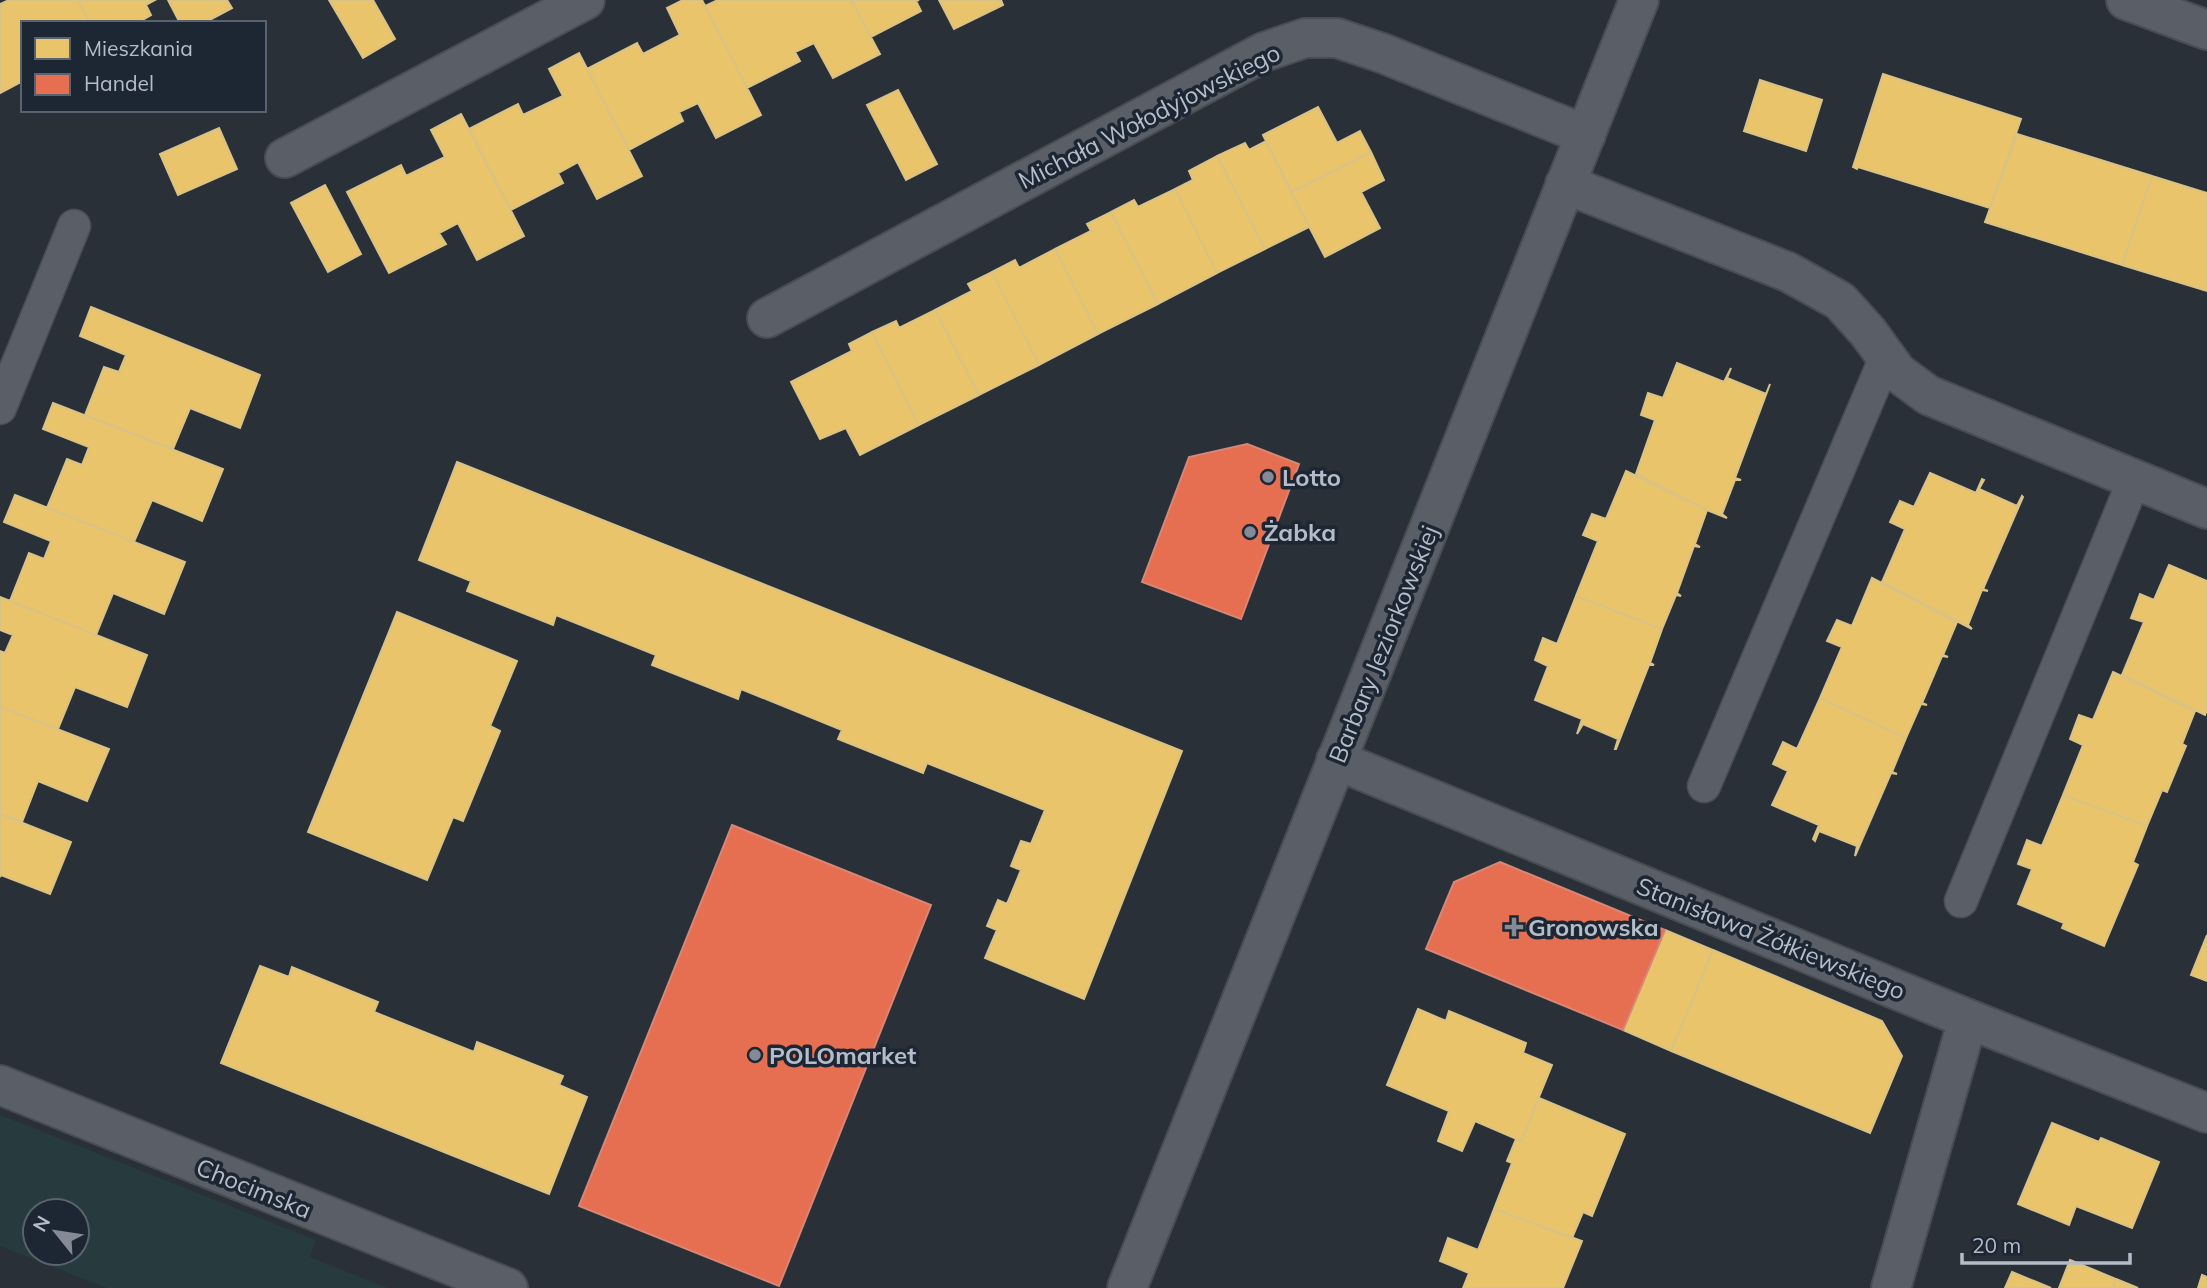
<svg xmlns="http://www.w3.org/2000/svg" width="2207" height="1288" font-family="Mulish,sans-serif">
	<rect width="100%" height="100%" fill="#2a3038"/>
	<path fill="#273a3e" fill-rule="evenodd" d="M 0,1115 L 316,1240 L 310,1257 L 388,1288 L 107,1288 L 0,1246 ZM 35,1211 L 77,1211 L 77,1253 L 35,1253 Z"/>
	<path fill="#e9c46a" stroke="#d9c286" stroke-width="2" d="M 9,0 L 78,0 L 90,23 L 23,23 L 23,81 L 0,93 L 0,4 Z
		M 78,0 L 155,0 L 146,5 L 151,15 L 137,23 L 90,23 Z
		M 168,0 L 227,0 L 232,8 L 204,23 L 180,23 Z
		M 329,0 L 373,0 L 395,39 L 363,58 Z
		M 683,0 L 702,0 L 761,115 L 716,138 L 698,103 L 679,112 L 683,121 L 629,150 L 587,69 L 637,43 L 643,54 L 680,35 L 667,8 Z
		M 718,0 L 851,0 L 880,54 L 833,78 L 814,43 L 795,52 L 800,61 L 747,88 L 705,6 Z
		M 851,0 L 919,0 L 916,1 L 921,11 L 871,37 Z
		M 939,0 L 1001,0 L 1003,5 L 954,29 Z
		M 579,53 L 642,176 L 597,199 L 578,162 L 558,173 L 563,183 L 511,210 L 469,129 L 518,104 L 523,115 L 563,96 L 549,69 Z
		M 1883,74 L 2021,119 L 1990,208 L 1858,167 L 1857,169 L 1853,167 Z
		M 1760,80 L 1822,100 L 1806,151 L 1744,131 Z
		M 898,90 L 937,164 L 906,180 L 867,105 Z
		M 1318,107 L 1337,143 L 1360,131 L 1371,152 L 1291,192 L 1263,135 Z
		M 461,114 L 524,236 L 477,260 L 458,223 L 439,233 L 446,244 L 389,273 L 347,192 L 401,165 L 406,176 L 445,157 L 431,130 Z
		M 219,128 L 237,169 L 178,195 L 160,154 Z
		M 2017,134 L 2152,176 L 2122,265 L 1985,222 Z
		M 1266,141 L 1309,227 L 1265,249 L 1217,156 L 1245,143 L 1249,150 Z
		M 1371,152 L 1384,180 L 1361,192 L 1380,228 L 1325,257 L 1291,192 Z
		M 1217,156 L 1265,249 L 1217,273 L 1175,189 L 1193,180 L 1189,171 Z
		M 2152,176 L 2207,193 L 2207,291 L 2122,265 Z
		M 325,185 L 361,254 L 328,272 L 291,203 Z
		M 1175,189 L 1217,273 L 1158,304 L 1111,212 L 1134,200 L 1138,207 Z
		M 1111,212 L 1158,304 L 1098,334 L 1055,249 L 1091,231 L 1087,224 Z
		M 1055,249 L 1098,334 L 1039,365 L 992,272 L 1015,260 L 1019,268 Z
		M 992,272 L 1039,365 L 979,395 L 935,310 L 972,291 L 968,284 Z
		M 91,307 L 260,375 L 240,428 L 190,408 L 173,449 L 85,415 L 104,367 L 119,372 L 126,355 L 80,336 Z
		M 935,310 L 979,395 L 919,425 L 872,332 L 896,321 L 899,328 Z
		M 872,332 L 919,425 L 860,455 L 846,428 L 820,439 L 791,382 L 852,351 L 849,344 Z
		M 1677,363 L 1724,382 L 1731,368 L 1727,378 L 1766,394 L 1770,384 L 1735,478 L 1741,480 L 1735,480 L 1722,514 L 1727,518 L 1707,510 L 1636,474 L 1655,420 L 1641,415 L 1648,393 L 1663,398 Z
		M 53,403 L 223,469 L 202,521 L 152,500 L 134,542 L 47,508 L 67,459 L 82,465 L 89,447 L 43,429 Z
		M 457,462 L 1182,751 L 1084,999 L 985,958 L 997,930 L 987,926 L 998,900 L 1007,904 L 1021,870 L 1011,866 L 1021,841 L 1031,844 L 1045,810 L 927,763 L 923,773 L 838,739 L 842,730 L 741,689 L 738,699 L 652,665 L 656,655 L 556,615 L 553,625 L 467,591 L 471,581 L 419,560 Z
		M 1626,471 L 1707,510 L 1695,544 L 1700,547 L 1694,546 L 1677,593 L 1681,596 L 1676,595 L 1662,629 L 1576,596 L 1598,541 L 1583,535 L 1592,514 L 1606,519 Z
		M 1930,473 L 1976,493 L 1982,479 L 1984,480 L 1979,489 L 2017,506 L 2022,496 L 2023,497 L 1983,589 L 1988,591 L 1982,590 L 1968,625 L 1972,629 L 1882,582 L 1905,529 L 1890,522 L 1900,501 L 1914,507 Z
		M 15,495 L 185,562 L 164,614 L 113,593 L 96,635 L 10,601 L 29,553 L 44,559 L 51,541 L 4,522 Z
		M 2169,565 L 2207,581 L 2207,710 L 2205,715 L 2122,675 L 2144,622 L 2131,618 L 2140,594 L 2154,600 Z
		M 1872,578 L 1957,622 L 1943,655 L 1948,657 L 1942,656 L 1922,703 L 1927,705 L 1921,704 L 1906,738 L 1820,698 L 1842,647 L 1827,641 L 1837,620 L 1852,626 Z
		M 1576,596 L 1662,629 L 1650,663 L 1654,665 L 1649,665 L 1616,749 L 1615,749 L 1618,739 L 1583,724 L 1577,734 L 1582,719 L 1535,700 L 1548,666 L 1535,660 L 1543,638 L 1557,644 Z
		M 0,597 L 147,655 L 127,707 L 75,687 L 58,729 L 0,707 L 0,651 L 5,653 L 13,635 L 0,630 Z
		M 397,612 L 517,661 L 490,726 L 500,731 L 463,821 L 453,817 L 427,880 L 308,832 Z
		M 2113,672 L 2195,711 L 2182,744 L 2186,746 L 2167,792 L 2162,790 L 2147,826 L 2063,795 L 2083,745 L 2070,739 L 2079,715 L 2093,720 Z
		M 1820,698 L 1906,738 L 1892,772 L 1897,774 L 1891,773 L 1855,856 L 1857,846 L 1819,831 L 1815,841 L 1813,839 L 1819,825 L 1772,805 L 1788,771 L 1773,764 L 1783,742 L 1797,749 Z
		M 0,707 L 109,749 L 87,801 L 38,781 L 22,822 L 0,814 Z
		M 2063,795 L 2147,826 L 2133,862 L 2138,865 L 2104,946 L 2062,928 L 2064,923 L 2018,904 L 2032,869 L 2018,864 L 2027,840 L 2042,846 Z
		M 0,814 L 71,842 L 50,894 L 1,875 L 0,877 Z
		M 1665,930 L 1713,950 L 1671,1051 L 1623,1030 Z
		M 2207,935 L 2207,981 L 2191,975 Z
		M 1713,950 L 1882,1021 L 1902,1056 L 1870,1133 L 1671,1051 Z
		M 260,966 L 289,977 L 292,967 L 378,1002 L 374,1012 L 474,1052 L 477,1042 L 563,1076 L 559,1085 L 587,1097 L 549,1194 L 221,1063 Z
		M 1418,1009 L 1446,1021 L 1449,1011 L 1526,1043 L 1523,1053 L 1552,1065 L 1521,1141 L 1475,1121 L 1462,1151 L 1438,1141 L 1449,1111 L 1387,1085 Z
		M 1539,1098 L 1625,1134 L 1592,1216 L 1583,1212 L 1572,1238 L 1494,1209 L 1512,1163 L 1507,1161 L 1516,1139 L 1521,1141 Z
		M 2052,1123 L 2099,1142 L 2101,1138 L 2159,1162 L 2132,1228 L 2076,1206 L 2069,1225 L 2018,1204 Z
		M 1494,1209 L 1582,1241 L 1563,1288 L 1463,1288 L 1469,1273 L 1440,1261 L 1448,1238 L 1478,1250 Z
		M 2070,1260 L 2116,1279 L 2113,1288 L 2059,1288 Z
		M 2012,1272 L 2051,1288 L 2005,1288 Z
		M 2202,1275 L 2207,1277 L 2207,1288 L 2198,1288 Z
		M 2116,1279 L 2138,1288 L 2113,1288 Z"/>
	<path fill="#e76f51" stroke="#d88675" stroke-width="2" d="M 1247,444 L 1299,464 L 1241,619 L 1142,582 L 1189,457 Z
		M 732,825 L 931,905 L 779,1286 L 579,1206 Z
		M 1500,862 L 1665,930 L 1623,1030 L 1426,949 L 1454,882 Z"/>
	<g fill="none" stroke-linecap="round" stroke-linejoin="round">
		<defs>
			<path id="service" d="M 0,408 L 74,226
				M 1704,786 L 1886,357
				M 1961,901 L 2134,480"/>
			<path id="minor" d="M 2126,0 L 2207,30
				M 285,158 L 585,0
				M 1565,184 L 1788,272 L 1840,301 L 1868,332 L 1897,372 L 1928,395 L 2207,509
				M 767,318 L 1264,52 L 1305,38 L 1337,38 L 1382,53 L 1586,135
				M 1336,760 L 1968,1019 L 2207,1113
				M 0,1085 L 508,1288
				M 1127,1288 L 1639,0
				M 1891,1288 L 1968,1019"/>
		</defs>
		<use href="#service" stroke="#484c53" stroke-width="35"/>
		<use href="#minor" stroke="#484c53" stroke-width="42"/>
		<use href="#service" stroke="#5a5e66" stroke-width="32"/>
		<use href="#minor" stroke="#5a5e66" stroke-width="38"/>
	</g>
	<g fill="#848b96" stroke="#1d2633" stroke-width="2.5">
		<circle cx="1268" cy="477" r="7"/>
		<circle cx="1250" cy="532" r="7"/>
		<path d="M1510.5 916.5h7v7h7v7h-7v7h-7v-7h-7v-7h7z"/>
		<circle cx="755" cy="1055" r="7"/>
	</g>
	<g text-anchor="middle" dominant-baseline="central" stroke-width="7" stroke-linejoin="round" paint-order="stroke">
		<g font-size="24" fill="#b4bcc9" stroke="#1d2633">
			<text transform="translate(1149 116) rotate(-27)">Michała Wołodyjowskiego</text>
			<text transform="translate(1383 644) rotate(-68)">Barbary Jeziorkowskiej</text>
			<text transform="translate(1771 938) rotate(22)">Stanisława Żółkiewskiego</text>
			<text transform="translate(254 1188) rotate(22)">Chocimska</text>
		</g>
		<g font-size="24" font-weight="bold" fill="#b4bcc9" stroke="#1d2633" text-anchor="start">
			<text x="1282" y="477">Lotto</text>
			<text x="1264" y="532">Żabka</text>
			<text x="1528" y="927">Gronowska</text>
			<text x="769" y="1055">POLOmarket</text>
		</g>
	</g>
	<rect x="21" y="21" width="245" height="91" fill="#1d2633" stroke="#59626f" stroke-width="2"/>
	<rect x="35" y="38" width="35" height="21" fill="#e9c46a" stroke="#59626f" stroke-width="2"/>
	<text x="84" y="56" font-size="21" fill="#b4bcc9">Mieszkania</text>
	<rect x="35" y="74" width="35" height="21" fill="#e76f51" stroke="#59626f" stroke-width="2"/>
	<text x="84" y="91" font-size="21" fill="#b4bcc9">Handel</text>
	<g transform="translate(56 1232) rotate(300)"><circle r="33" fill="#1d2633" stroke="#59626f" stroke-width="2"/>
	<path d="M0-5L12 26L0 18L-12 26Z" fill="#848b96"/>
	<text y="-10" font-size="19" font-weight="bold" text-anchor="middle" fill="#b4bcc9">N</text>
	</g>
	<path d="M1962 1253v10h168v-10" fill="none" stroke="#b4bcc9" stroke-width="3.5"/>
	<text x="1972" y="1253" font-size="21" fill="#b4bcc9" stroke="#1d2633" stroke-width="5" paint-order="stroke">20 m</text>
</svg>
